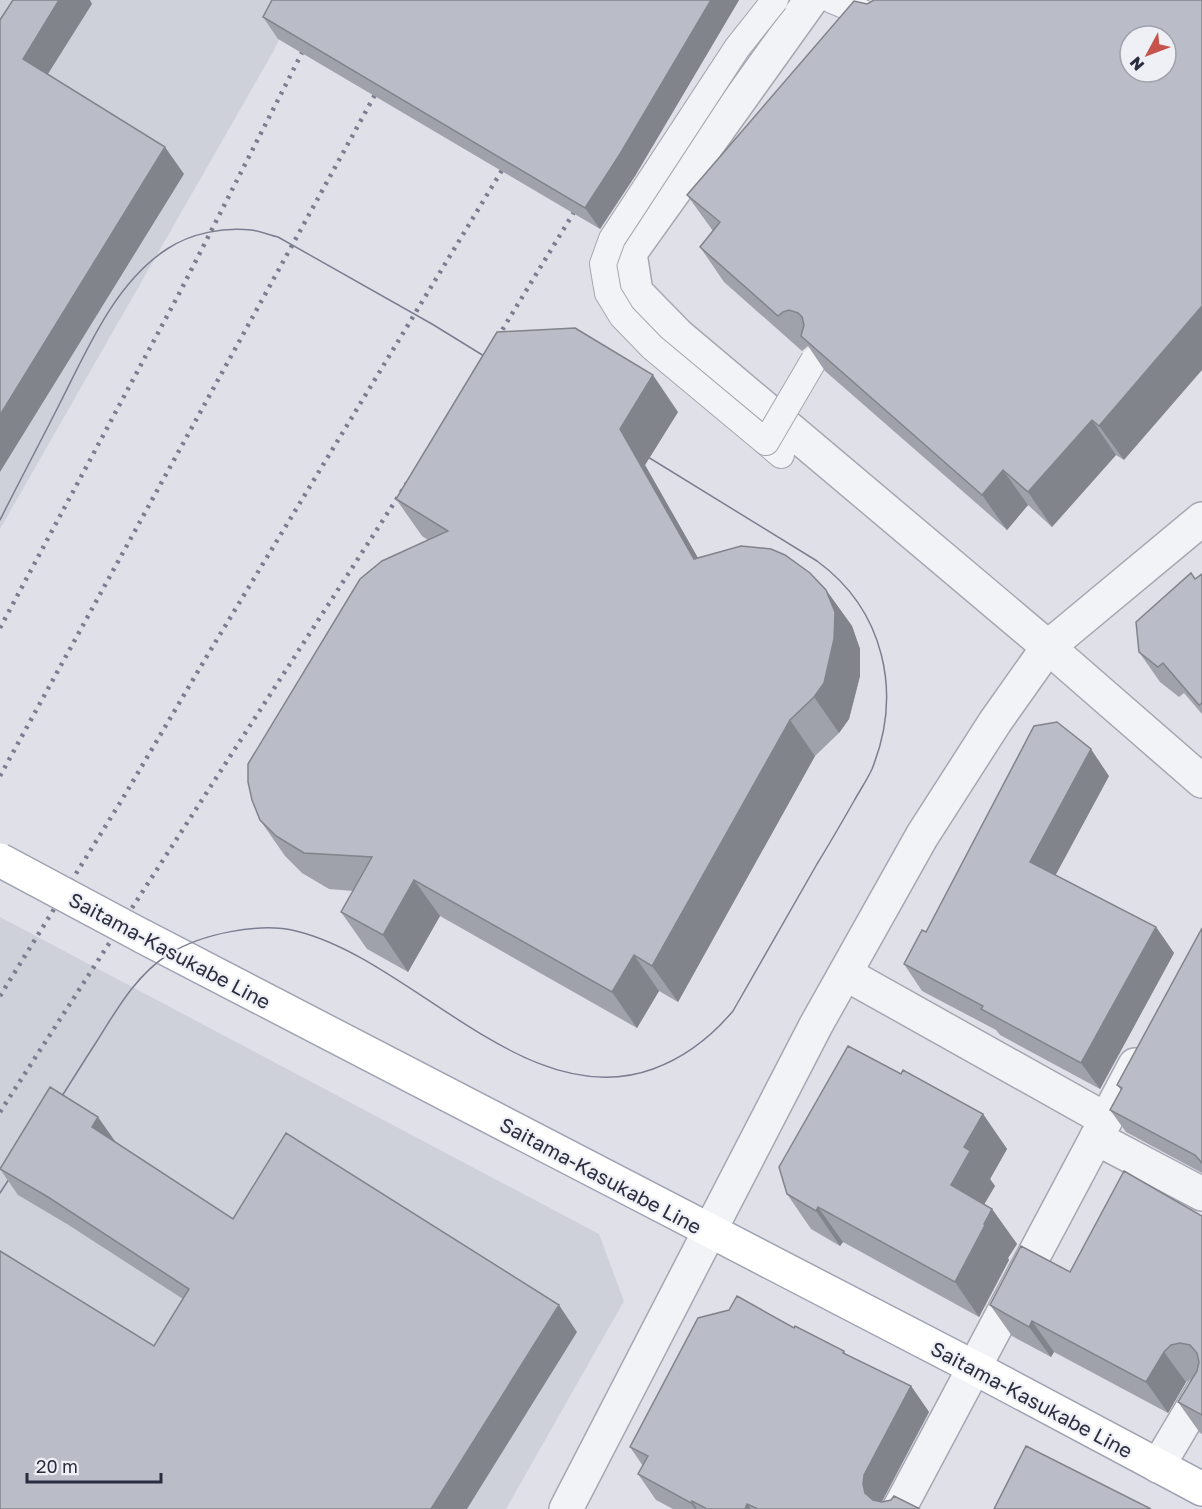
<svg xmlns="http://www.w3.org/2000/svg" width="1202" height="1509" font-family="'Golos Text',sans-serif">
	<rect width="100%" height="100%" fill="#e0e1e8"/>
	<path fill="#ced0da" d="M 0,0 L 299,0 L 273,52 L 0,529 Z
		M 0,917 L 599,1234 L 624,1301 L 506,1509 L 0,1509 Z"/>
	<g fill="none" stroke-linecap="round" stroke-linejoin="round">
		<defs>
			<path id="pedestrian" d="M 832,0 L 882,21
				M 766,442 L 781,455"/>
			<path id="minor" d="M 1048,647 L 1202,781
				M 846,974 L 1105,1119
				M 1096,1138 L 1202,1194
				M 1158,1466 L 1202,1392
				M 899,1509 L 1135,1065"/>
			<path id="tertiary" d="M 811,0 L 630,253 L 636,292 L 678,335 L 1048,647
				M 566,1509 L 816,1025 L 922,836 L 995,722 L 1048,647 L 1202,519"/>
			<path id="primary" d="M 142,936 L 973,1367 L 1202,1489"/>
		</defs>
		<use href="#pedestrian" stroke="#a5a7b2" stroke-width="28"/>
		<use href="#minor" stroke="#a5a7b2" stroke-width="36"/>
		<use href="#tertiary" stroke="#a5a7b2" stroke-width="36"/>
		<use href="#primary" stroke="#a0a3b3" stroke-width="36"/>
		<use href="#pedestrian" stroke="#f2f3f6" stroke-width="26"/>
		<use href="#minor" stroke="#f2f3f6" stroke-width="33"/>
		<use href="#tertiary" stroke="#f2f3f6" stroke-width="33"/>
		<use href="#primary" stroke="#fff" stroke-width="33"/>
		<path stroke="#7a7e90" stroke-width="1.5" d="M 0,520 C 20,480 41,441 61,401 C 88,348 115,283 167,249 C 191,233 224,227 251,230 C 260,231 269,235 278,237 L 432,324 L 497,364
			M 53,1110 C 68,1087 82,1064 97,1041 C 117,1009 136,975 169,954 C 201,934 259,922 296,931 C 412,959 527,1115 653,1069 C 686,1057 711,1037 733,1011 C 761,962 789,913 817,864 C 830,843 842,822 854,801 C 860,790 867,780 872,769 C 903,692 884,610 817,561 L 635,449
			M 0,1193 L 18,1165"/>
		<path stroke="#7a7e90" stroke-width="4.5" stroke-dasharray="3 6" stroke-linecap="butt" d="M 493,345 L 582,199
			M 0,628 L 181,290 L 309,39
			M 0,776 L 382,82
			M 0,996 L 123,798 L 210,651 L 510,157
			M 0,1112 L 407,483"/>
		<defs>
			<path id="pedestrian-bridge" d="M 775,0 L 737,48 L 612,239 L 603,264 L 608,293 L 622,316 L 652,347 L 766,442 L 814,360"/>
			<path id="primary-bridge" d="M 0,860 L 142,936"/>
		</defs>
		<use href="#pedestrian-bridge" stroke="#a5a7b2" stroke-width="28" stroke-linecap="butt"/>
		<use href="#primary-bridge" stroke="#a0a3b3" stroke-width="36" stroke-linecap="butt"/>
		<use href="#pedestrian-bridge" stroke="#f2f3f6" stroke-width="26"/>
		<use href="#primary-bridge" stroke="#fff" stroke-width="33"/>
	</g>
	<path fill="#a0a2ab" d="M 272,0 L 739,0 L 635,176 L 600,229 L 278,39 L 263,17 Z
		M 873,1 L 1124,460 L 1116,455 L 1052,527 L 1028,505 L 1007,530 L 825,371 L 808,346 L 802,351 L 724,282 L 700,247 L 713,231 L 687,195 L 867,4 Z
		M 678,412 L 645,465 L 698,558 L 826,590 L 852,626 L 860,649 L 860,676 L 849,719 L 839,733 L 815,756 L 678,1002 L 659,991 L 637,1028 L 440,916 L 408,972 L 367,949 L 341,912 L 353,891 L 329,889 L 302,873 L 285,856 L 260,820 L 428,540 L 422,536 L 396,499 Z
		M 1202,574 L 1202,714 L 1184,693 L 1179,697 L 1160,682 L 1139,652 L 1195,579 Z
		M 1109,776 L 1055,876 L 1156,927 L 1174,953 L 1100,1089 L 1000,1035 L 996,1030 L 922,991 L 904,964 L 926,932 Z
		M 1202,928 L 1202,1173 L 1126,1132 L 1110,1110 L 1121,1090 L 1117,1085 Z
		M 901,1074 L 983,1114 L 1007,1149 L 990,1179 L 995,1186 L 984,1204 L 992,1209 L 1017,1244 L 1008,1258 L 1009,1260 L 979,1317 L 843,1242 L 840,1246 L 811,1229 L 787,1194 Z
		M 115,1142 L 233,1219 L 577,1332 L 154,1346 L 183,1299 L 67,1224 L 18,1195 L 0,1169 Z
		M 1202,1216 L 1202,1434 L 1200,1433 L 1178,1402 L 1194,1376 L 1186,1382 L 1168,1413 L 1054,1352 L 1051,1357 L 1012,1336 L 990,1305 L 1070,1272 Z
		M 794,1328 L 844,1351 L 846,1354 L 911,1386 L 929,1412 L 882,1502 L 920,1509 L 673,1509 L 656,1500 L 638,1474 L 643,1466 L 630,1447 Z"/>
	<path fill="#82848b" d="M 59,0 L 90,0 L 92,4 L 41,85 L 23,59 Z
		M 711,0 L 739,0 L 635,176 L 600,229 L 585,208 Z
		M 165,147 L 184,174 L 0,472 L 0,415 Z
		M 1202,306 L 1202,370 L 1124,460 L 1099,426 Z
		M 653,375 L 678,412 L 645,465 L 719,595 L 694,559 L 620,429 Z
		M 1092,420 L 1116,455 L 1052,527 L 1028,492 Z
		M 1003,470 L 1028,505 L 1007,530 L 982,495 Z
		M 826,590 L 852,626 L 860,649 L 860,676 L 849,719 L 839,733 L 814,697 Z
		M 790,720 L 815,756 L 678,1002 L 652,966 Z
		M 1091,749 L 1109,776 L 1048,889 L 1030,862 Z
		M 414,880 L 440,916 L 408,972 L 383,935 Z
		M 1156,927 L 1174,953 L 1100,1089 L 1081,1063 Z
		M 634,955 L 659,991 L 637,1028 L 612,992 Z
		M 983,1114 L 1007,1149 L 990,1179 L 995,1186 L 975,1220 L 951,1185 L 964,1147 Z
		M 98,1117 L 117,1144 L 92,1127 Z
		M 818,1207 L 843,1242 L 840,1246 L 816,1211 Z
		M 992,1209 L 1017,1244 L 1008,1258 L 1009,1260 L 979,1317 L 955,1282 Z
		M 559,1305 L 577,1332 L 467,1509 L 431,1509 Z
		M 1032,1321 L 1054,1352 L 1051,1357 L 1029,1327 Z
		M 1164,1352 L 1186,1382 L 1168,1413 L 1146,1382 Z
		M 911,1386 L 929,1412 L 882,1501 L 880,1509 L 865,1493 L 863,1484 L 864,1475 Z
		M 692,1501 L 697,1509 L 695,1509 L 691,1503 Z
		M 747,1504 L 751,1509 L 745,1509 Z"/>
	<path fill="#babcc7" stroke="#82848b" stroke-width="1.5" fill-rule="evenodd" d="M 13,0 L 59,0 L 23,59 L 165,147 L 0,415 L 0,20 Z
		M 272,0 L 711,0 L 620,154 L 585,208 L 263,17 Z
		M 874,0 L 1202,0 L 1202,306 L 1099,426 L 1092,420 L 1028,492 L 1003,470 L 982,495 L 801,336 L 804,325 L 802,317 L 798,313 L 789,310 L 783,312 L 778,316 L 700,247 L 720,222 L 687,195 L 854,1 L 867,4 ZM 1130,36 L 1166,36 L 1166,72 L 1130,72 Z
		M 575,328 L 653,375 L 620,429 L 694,559 L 741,546 L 771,549 L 785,555 L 810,573 L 826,590 L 835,612 L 834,639 L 824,683 L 814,697 L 790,720 L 652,966 L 634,955 L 612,992 L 414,880 L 383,935 L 341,912 L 372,857 L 304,853 L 276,836 L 260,820 L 252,800 L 248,782 L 248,764 L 360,579 L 382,561 L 448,531 L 396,499 L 497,332 Z
		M 1191,573 L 1195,579 L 1202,574 L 1202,703 L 1199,705 L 1163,663 L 1158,667 L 1139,652 L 1136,622 Z
		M 1057,722 L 1091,749 L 1030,862 L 1156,927 L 1081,1063 L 981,1009 L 983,1006 L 904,964 L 922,930 L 926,932 L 1034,726 Z
		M 1202,928 L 1202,1163 L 1195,1155 L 1110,1110 L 1122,1088 L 1117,1085 Z
		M 848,1046 L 901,1074 L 903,1070 L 983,1114 L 964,1147 L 970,1151 L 951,1185 L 992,1209 L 984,1224 L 985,1225 L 955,1282 L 818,1207 L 816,1211 L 787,1194 L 779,1167 Z
		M 50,1087 L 98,1117 L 92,1127 L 233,1219 L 286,1133 L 559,1305 L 431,1509 L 0,1509 L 0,1251 L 154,1346 L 189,1289 L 48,1197 L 0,1169 Z
		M 1124,1171 L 1202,1216 L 1202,1415 L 1178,1402 L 1197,1371 L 1199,1362 L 1197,1353 L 1190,1345 L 1180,1343 L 1171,1345 L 1164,1352 L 1146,1382 L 1032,1321 L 1029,1327 L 990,1305 L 1021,1246 L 1070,1272 Z
		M 737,1296 L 794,1328 L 795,1326 L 844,1351 L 843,1353 L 911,1386 L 864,1475 L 863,1484 L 865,1493 L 873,1500 L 882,1502 L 891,1500 L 894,1496 L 920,1509 L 758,1509 L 747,1504 L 745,1509 L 707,1509 L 692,1501 L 691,1503 L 638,1474 L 648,1456 L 630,1447 L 698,1318 L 729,1310 Z
		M 1026,1446 L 1151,1509 L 994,1509 Z"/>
	<g text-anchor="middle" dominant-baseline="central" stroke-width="4.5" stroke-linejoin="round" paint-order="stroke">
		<g font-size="20" fill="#292d3e" stroke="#eff0f5">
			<text transform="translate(170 950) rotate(28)">Saitama-Kasukabe Line</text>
			<text transform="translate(601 1175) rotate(28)">Saitama-Kasukabe Line</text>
			<text transform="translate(1032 1399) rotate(28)">Saitama-Kasukabe Line</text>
		</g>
	</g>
	<g transform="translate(1148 54) rotate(229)"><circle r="28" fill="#eff0f5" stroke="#a0a2ac" stroke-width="1.5"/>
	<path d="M0-4.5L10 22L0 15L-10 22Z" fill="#c6534c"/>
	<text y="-9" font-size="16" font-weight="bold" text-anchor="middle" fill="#292d3e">N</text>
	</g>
	<path d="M27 1473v9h134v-9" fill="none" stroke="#292d3e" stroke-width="3"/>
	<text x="36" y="1473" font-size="18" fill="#292d3e" stroke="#eff0f5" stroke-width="4.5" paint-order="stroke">20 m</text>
</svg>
